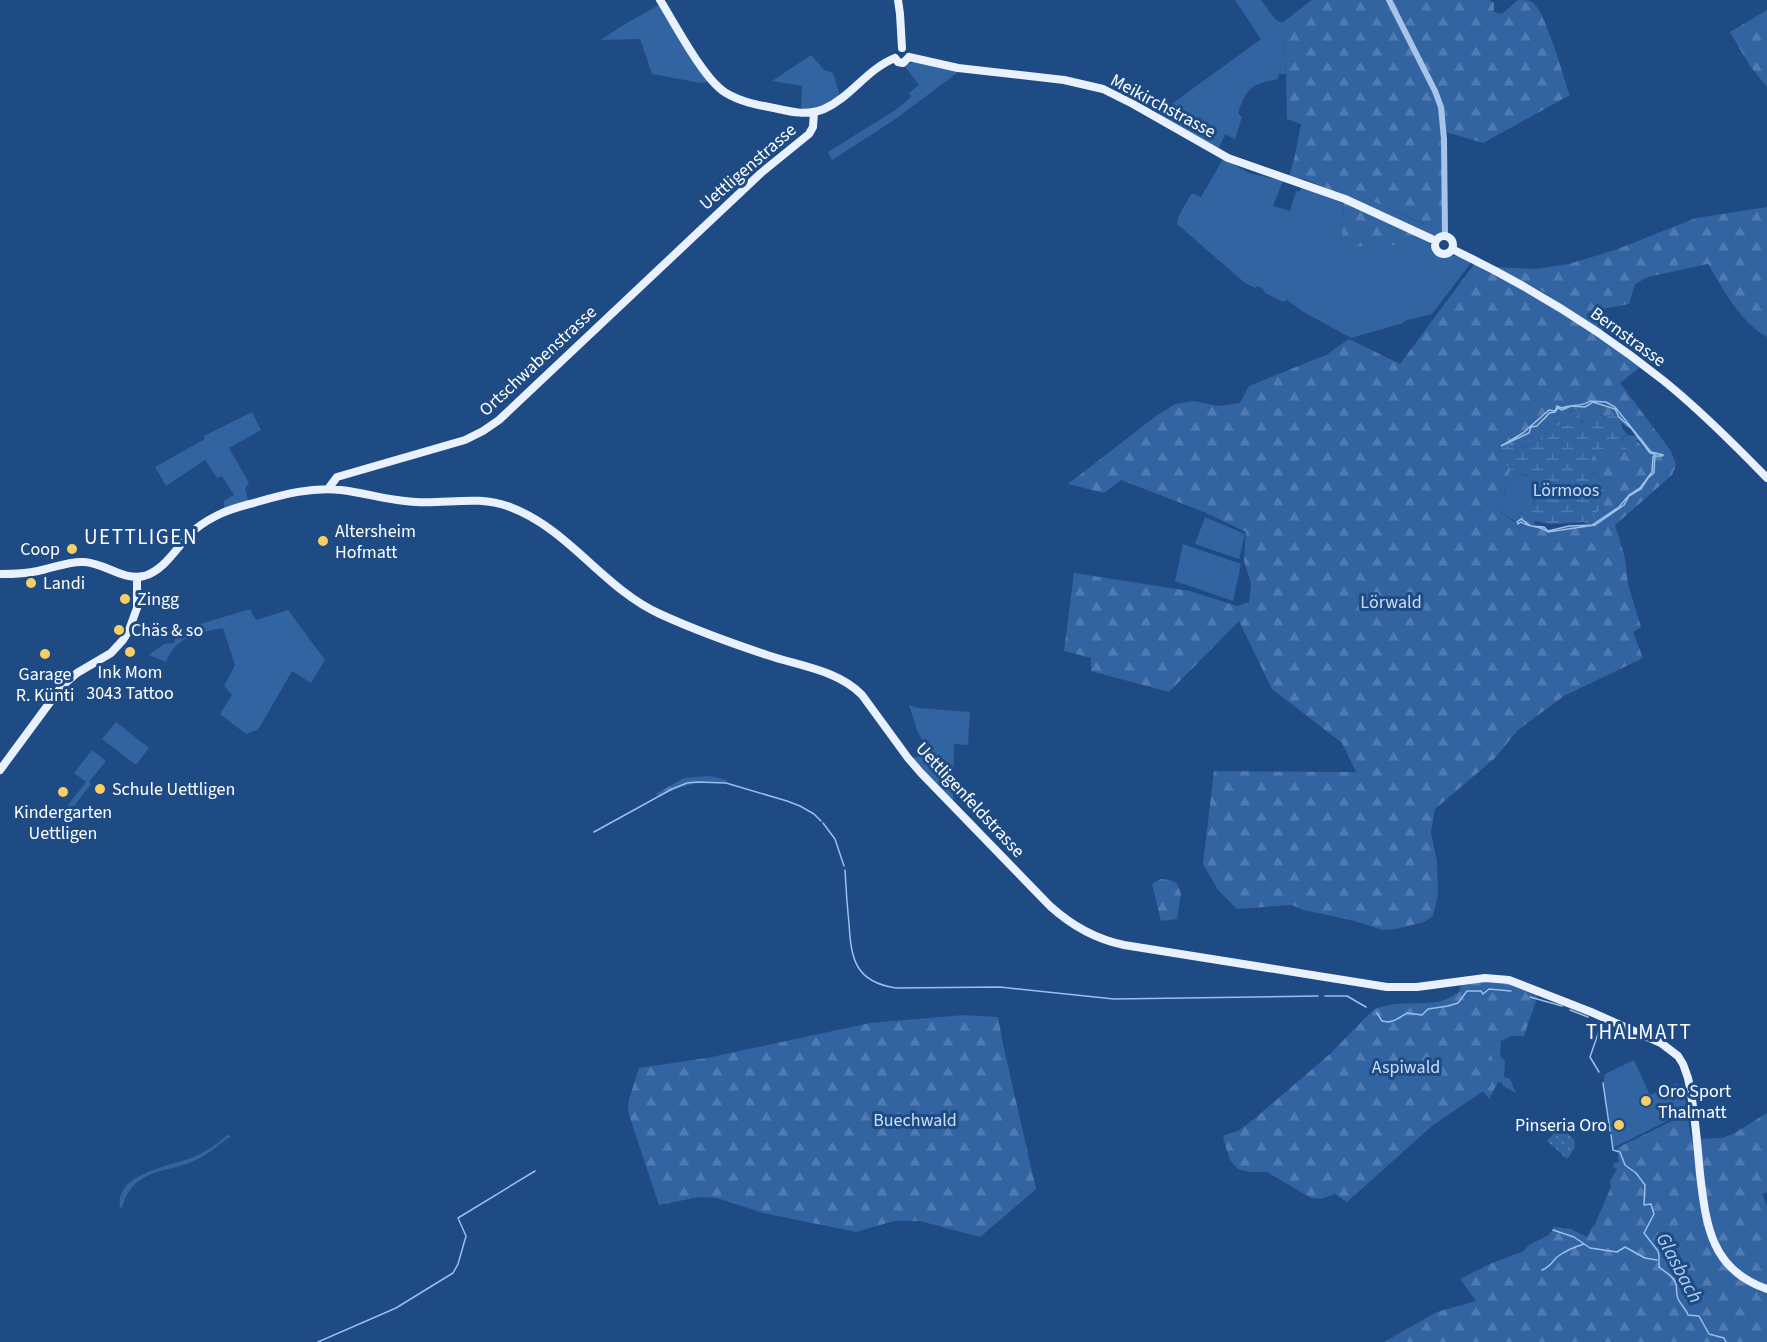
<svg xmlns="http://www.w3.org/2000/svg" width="1767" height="1342" font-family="'Source Sans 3',sans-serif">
	<defs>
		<pattern id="forest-firs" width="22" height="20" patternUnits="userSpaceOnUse" patternTransform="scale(1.5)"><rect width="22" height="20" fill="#3264a2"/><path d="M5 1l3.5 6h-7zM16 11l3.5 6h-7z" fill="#517bb0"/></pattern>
		<pattern id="wetland-marsh" width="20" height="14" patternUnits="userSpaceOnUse" patternTransform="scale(1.5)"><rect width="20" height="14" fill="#3264a2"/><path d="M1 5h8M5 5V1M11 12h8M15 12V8" fill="none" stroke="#517bb0"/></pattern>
		<pattern id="garden-dots" width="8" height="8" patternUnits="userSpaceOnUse" patternTransform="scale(1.5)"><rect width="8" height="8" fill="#3264a2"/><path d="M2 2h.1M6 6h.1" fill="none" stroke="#517bb0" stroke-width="1.8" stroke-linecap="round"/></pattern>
	</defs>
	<rect width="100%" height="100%" fill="#1e4b84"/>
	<path fill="#3264a2" d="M 1235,0 L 1261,0 L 1275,19 L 1282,23 L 1286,74 L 1279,74 L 1278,79 C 1251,85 1248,86 1238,113 L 1242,117 L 1235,139 L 1225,134 L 1218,150 L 1158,114 L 1261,39 Z
		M 660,4 L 707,81 L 707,82 L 701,83 L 652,74 L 640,39 L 601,40 C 620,26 640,16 660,4 Z
		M 811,55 L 824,70 L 833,73 L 841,99 L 834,103 L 801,113 L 802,86 L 772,81 Z
		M 915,62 L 961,70 L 894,120 L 832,160 L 828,152 L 897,109 L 911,97 L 909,93 L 919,85 L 904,65 Z
		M 1223,159 L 1249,173 L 1283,181 L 1273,206 L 1290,211 L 1296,191 L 1300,191 L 1302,187 L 1344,201 L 1341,247 C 1353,245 1413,234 1420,236 C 1433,240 1429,251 1438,255 C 1443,258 1447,256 1452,256 C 1458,255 1464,259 1470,262 L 1470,264 L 1432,314 L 1404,321 L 1403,323 L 1351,338 L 1302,311 L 1287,300 L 1283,302 L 1265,293 L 1263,289 L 1258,286 L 1255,288 L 1245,283 L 1177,224 C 1177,214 1187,204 1191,194 L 1194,194 L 1201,197 Z
		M 1365,198 L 1424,224 L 1427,221 L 1444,224 L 1443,230 L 1438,235 L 1431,235 L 1362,204 Z
		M 252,412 L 261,430 L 229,448 L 249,483 L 245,488 L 249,504 L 224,512 L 224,501 L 234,495 L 222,476 L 217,478 L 205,460 L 166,486 L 155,467 L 205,439 L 204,436 Z
		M 1511,469 L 1516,474 L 1529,476 L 1529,479 L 1533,481 C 1534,491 1536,499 1532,509 L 1520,513 L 1521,515 L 1517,522 L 1497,510 L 1505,495 L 1504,487 Z
		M 1205,517 L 1245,534 L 1239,559 L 1195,544 Z
		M 1183,544 L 1241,564 L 1233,601 L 1175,581 Z
		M 250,609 L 256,620 L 288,610 L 325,660 L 311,683 L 292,671 L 261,725 L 257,730 L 246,734 L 220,714 L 232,695 L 224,686 L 235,665 L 223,628 C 198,633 176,636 166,662 L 149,655 L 164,644 L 174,643 L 177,631 Z
		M 909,705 L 918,708 L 970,712 L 968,745 L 954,744 L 953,804 L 911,759 L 928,751 L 917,730 Z
		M 116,722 L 149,748 L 136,765 L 102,739 Z
		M 92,750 L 106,761 L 89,782 L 91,784 L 69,813 L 65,809 L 86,782 L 74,773 Z
		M 1497,1040 L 1501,1041 L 1500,1056 L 1505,1060 L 1504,1077 L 1510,1079 L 1516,1093 L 1503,1086 L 1502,1083 L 1498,1082 L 1489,1046 Z
		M 1634,1060 L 1650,1095 L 1677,1083 L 1688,1106 L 1683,1113 L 1613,1148 L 1603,1084 L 1605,1074 Z
		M 228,1135 L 231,1136 C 221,1143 211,1152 200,1158 C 169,1175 134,1165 122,1208 L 120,1207 C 115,1172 174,1166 196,1156 C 208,1151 218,1142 228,1135 Z"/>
	<path fill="url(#forest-firs)" fill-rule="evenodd" d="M 1312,0 L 1489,0 L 1494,3 L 1494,12 L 1502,14 L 1518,0 C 1523,0 1528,0 1532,2 C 1546,11 1563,77 1570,95 L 1483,143 L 1446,132 L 1444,224 L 1427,221 L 1425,224 L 1365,198 L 1362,204 L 1305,179 L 1289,177 L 1295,155 L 1301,124 L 1287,119 L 1286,74 L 1282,23 Z
		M 1767,10 L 1767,87 L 1750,66 L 1730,32 Z
		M 1344,201 L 1419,235 L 1414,244 L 1341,247 Z
		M 1767,207 L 1767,337 C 1740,322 1723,289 1708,264 L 1648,277 L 1635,284 L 1629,304 L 1602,309 L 1586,314 L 1604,330 L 1601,332 L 1545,293 L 1494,267 L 1535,269 L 1569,264 L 1615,250 L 1696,218 Z
		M 1475,263 C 1506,280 1538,296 1568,315 C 1593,332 1616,350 1640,367 L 1620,383 L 1671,451 L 1676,465 L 1672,475 L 1615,525 L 1625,558 L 1628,584 L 1641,627 L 1633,632 L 1643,658 L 1564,696 L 1518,730 L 1495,758 L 1435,809 L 1431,832 L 1437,862 L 1438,894 L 1433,916 L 1424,922 L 1396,929 L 1383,930 L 1351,920 L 1303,910 L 1292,905 L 1237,909 L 1218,890 L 1203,864 L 1214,771 L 1356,772 L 1342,743 L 1272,689 L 1239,621 L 1169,692 L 1091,671 L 1091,658 L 1064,651 L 1074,573 L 1190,591 L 1237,606 L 1249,602 L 1251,584 L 1244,561 L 1246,532 L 1204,512 L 1121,480 L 1104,493 L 1068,484 L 1156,416 L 1175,404 L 1194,401 L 1218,406 L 1240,403 L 1249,386 L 1326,355 L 1349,339 L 1400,364 ZM 1591,400 L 1593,401 L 1580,406 L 1571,406 L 1562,410 L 1558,409 L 1555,412 L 1549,413 C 1544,421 1533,423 1529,433 L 1507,444 C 1523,452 1527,446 1540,440 C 1545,438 1549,437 1554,434 L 1555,427 L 1561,424 L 1564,426 L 1568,426 L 1574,420 L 1570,411 L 1575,409 L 1583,423 L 1600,415 L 1608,417 L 1613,413 L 1618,415 L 1615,409 L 1594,402 L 1606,402 L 1616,408 L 1651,452 L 1663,456 L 1647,453 L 1643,450 L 1645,449 L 1636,440 L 1636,436 L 1626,435 L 1623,437 L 1623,443 L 1627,449 L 1600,449 L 1593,452 L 1592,459 L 1588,464 L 1607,492 L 1602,510 L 1592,513 L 1592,516 L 1597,522 L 1619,507 L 1629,495 L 1640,488 L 1652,472 L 1655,456 L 1656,463 L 1652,476 L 1648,478 L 1638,492 L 1629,496 L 1624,505 L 1595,525 L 1548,532 C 1540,526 1529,527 1521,522 L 1518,524 L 1497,510 L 1505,495 L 1504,487 L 1511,469 L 1504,462 L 1503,454 L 1501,451 L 1503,443 L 1523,433 L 1549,410 L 1555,411 L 1556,408 L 1560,406 L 1562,408 C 1572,404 1582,406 1591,400 Z
		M 709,776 L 727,780 L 725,783 C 694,782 687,783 659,797 L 656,794 L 684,778 Z
		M 1161,879 L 1170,880 L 1177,883 L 1181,894 L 1177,919 L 1161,921 L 1152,884 Z
		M 1485,980 L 1508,982 L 1538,995 L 1524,1036 L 1511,1036 L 1501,1041 L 1497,1040 L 1489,1046 L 1498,1082 L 1489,1099 L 1483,1091 L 1432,1126 L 1347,1202 L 1335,1194 L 1321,1199 L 1311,1198 L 1267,1172 L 1250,1172 L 1238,1169 L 1230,1160 L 1223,1138 L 1225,1135 L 1238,1131 L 1254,1119 L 1330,1054 L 1372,1011 C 1390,1000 1417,1005 1437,1002 C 1445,1001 1452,996 1459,992 L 1460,987 L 1463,984 Z
		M 964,1015 L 998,1017 L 1003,1044 L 1036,1189 L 980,1237 L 920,1221 L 894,1221 L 856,1232 L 763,1213 L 717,1198 L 699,1197 L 659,1205 L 628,1112 L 629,1099 L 639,1068 L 707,1058 L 870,1023 Z
		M 1767,1113 L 1767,1192 L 1762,1194 L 1767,1206 L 1767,1342 L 1384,1342 L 1437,1312 L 1476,1301 L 1460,1279 L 1492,1263 L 1522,1252 L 1529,1245 L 1549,1235 L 1554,1227 L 1571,1229 L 1587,1237 L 1591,1229 L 1595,1224 L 1611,1187 L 1610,1181 L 1617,1169 L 1613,1167 L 1614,1163 L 1619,1162 L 1617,1148 L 1682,1116 L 1688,1119 L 1690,1133 L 1692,1139 L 1722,1138 L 1733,1134 Z"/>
	<path fill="url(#wetland-marsh)" d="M 1575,409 C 1580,413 1579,419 1583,423 L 1586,422 L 1588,417 L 1596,415 L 1608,417 L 1613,413 C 1628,419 1641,440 1650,453 L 1644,453 L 1643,450 L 1645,448 L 1638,440 L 1634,440 L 1636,436 L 1631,429 L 1621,423 L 1622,428 L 1628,435 L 1624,435 C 1620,441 1624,444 1627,449 L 1600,449 L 1593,452 L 1592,459 L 1589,464 L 1594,474 L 1610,490 L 1607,492 L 1602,510 L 1592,514 L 1597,522 L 1590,526 L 1584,522 L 1550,524 L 1535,521 L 1534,525 L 1531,526 L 1519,519 L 1523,508 L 1528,507 L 1531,509 C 1538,501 1534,490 1533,481 L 1529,479 L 1528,475 L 1516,474 L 1501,460 L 1503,454 L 1500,451 L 1501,446 L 1507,444 C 1523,452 1527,446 1540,440 C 1545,438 1549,437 1553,434 L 1555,427 L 1561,424 L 1564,426 L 1568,425 L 1574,419 L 1570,411 Z"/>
	<path fill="url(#garden-dots)" d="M 1561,1126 L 1574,1140 L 1575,1148 L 1567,1159 L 1547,1141 Z"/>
	<path fill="#43648e" stroke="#99bfeb" stroke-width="1.5" d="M 1590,401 L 1606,402 L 1615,407 L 1651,452 L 1663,455 L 1662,456 L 1655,456 L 1654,473 L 1648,478 L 1641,489 L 1629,496 L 1624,505 L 1595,525 L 1548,532 C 1540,525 1530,528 1521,522 L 1518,524 L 1517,522 L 1521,519 L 1531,526 L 1544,527 L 1548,531 L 1569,526 L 1592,525 L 1619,507 L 1629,495 L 1640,488 L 1652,472 L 1653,457 L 1655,454 L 1650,453 L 1631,428 L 1619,417 L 1615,409 L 1593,402 L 1585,407 L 1571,406 L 1562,410 L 1558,408 L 1555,412 L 1549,413 C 1546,418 1541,421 1537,426 L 1531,427 L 1529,433 L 1501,446 L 1523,433 L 1549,410 L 1555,411 L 1557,406 L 1562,408 C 1571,404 1582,407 1590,401 Z"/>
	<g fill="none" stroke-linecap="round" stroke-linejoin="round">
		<path stroke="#99bfeb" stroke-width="1.5" d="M 823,823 L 835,839 L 844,866
			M 594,832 L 672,789 L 687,783 L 697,782 L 726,783 L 787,801 L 800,806 L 814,814 L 821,821
			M 845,870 C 846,888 847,905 849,923 C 851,959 855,982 896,988 L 1000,987 L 1114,999 L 1318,996
			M 1325,996 L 1347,996 L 1366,1007
			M 1530,997 L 1562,1006
			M 1570,1010 L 1588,1017
			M 1377,1013 L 1382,1021 C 1393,1024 1398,1018 1407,1013 L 1422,1015 L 1428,1009 L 1448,1006 L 1458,1003 L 1467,991 L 1481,991 L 1483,994 L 1489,989 L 1511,991
			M 1599,1072 L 1590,1057 L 1601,1025
			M 1603,1083 L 1610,1131
			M 1611,1135 L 1613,1150 L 1620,1152 L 1625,1165 L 1636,1173 L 1645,1185 L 1644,1205 L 1651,1204 L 1654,1214 L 1644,1233 L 1658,1251 L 1659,1256 L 1659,1267 C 1665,1272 1674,1276 1676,1284 C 1677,1289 1676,1294 1678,1299 C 1681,1305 1686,1309 1688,1315 L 1699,1316 L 1709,1334 L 1724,1338 L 1726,1342
			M 1553,1230 L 1574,1237 L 1590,1248 L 1617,1252 L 1625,1247 L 1645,1258 L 1657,1260
			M 1542,1270 C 1550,1267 1552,1262 1557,1257 C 1565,1251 1574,1247 1584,1244
			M 318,1342 L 396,1308 L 453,1273 L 458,1264 L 466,1236 L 458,1218 L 535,1171"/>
		<path stroke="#a6c4ea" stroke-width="6" d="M 1389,0 L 1435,91 L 1441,107 L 1444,139 L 1445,236"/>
		<path stroke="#e9f1fe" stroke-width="8" d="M 660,0 C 675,24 704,80 726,93 C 741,102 758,105 774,108 C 791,112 808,116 824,109 C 851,97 867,69 895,58
			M 898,0 L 900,14 L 902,48
			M 909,57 L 958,68 L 1064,80 L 1103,89 L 1133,104 L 1228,158 L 1345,199 L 1436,241
			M 895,58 L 898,62 L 903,63 L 909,57
			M1435 245a9 9 0 1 1 18 0a9 9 0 1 1-18 0Z
			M 1452,249 C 1527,285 1599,329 1664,381 C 1701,411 1734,444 1767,478
			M 328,489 L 337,477 L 465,440 L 483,431 L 499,420 L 761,173 L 809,134 L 813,127 L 814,112
			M 0,574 C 13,574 25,574 38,571 C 53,568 69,561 84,562 C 105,563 123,581 144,576 C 163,571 176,549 189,535 C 197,527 206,521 216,516 C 229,509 243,506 257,502 C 285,494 311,487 341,490 C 366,493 390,501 416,502 C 448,504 479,495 510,507 C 569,529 603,588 660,614 C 695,630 731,643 767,655 C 799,666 838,670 862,695 L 908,758 L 921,773 L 1050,906 C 1072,926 1095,939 1124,945 L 1387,987 L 1417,987 L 1485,978 L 1509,980 L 1591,1012 L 1661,1043 L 1678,1056 L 1683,1064 L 1688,1078 C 1695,1109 1697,1142 1700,1174 C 1706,1225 1711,1270 1767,1289
			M 0,770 L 62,686 L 77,673 L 111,653 L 123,640 L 129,630 L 137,608 L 137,577"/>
	</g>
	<g fill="#f9ce65" stroke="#1e4b84" stroke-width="2">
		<circle cx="323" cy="541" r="6"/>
		<circle cx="72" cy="549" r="6"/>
		<circle cx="31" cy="583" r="6"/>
		<circle cx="125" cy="599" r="6"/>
		<circle cx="119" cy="630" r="6"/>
		<circle cx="130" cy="652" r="6"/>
		<circle cx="45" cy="654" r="6"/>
		<circle cx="100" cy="789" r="6"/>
		<circle cx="63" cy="792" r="6"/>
		<circle cx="1646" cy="1101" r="6"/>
		<circle cx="1619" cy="1125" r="6"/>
	</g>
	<g text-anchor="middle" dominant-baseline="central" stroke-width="6" stroke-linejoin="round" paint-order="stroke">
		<g font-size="18" fill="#fff" stroke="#1e4b84">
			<text transform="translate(1163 106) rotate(28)">Meikirchstrasse</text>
			<text transform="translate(748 167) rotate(-41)">Uettligenstrasse</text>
			<text transform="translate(1628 337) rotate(36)">Bernstrasse</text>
			<text transform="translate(538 361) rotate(-43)">Ortschwabenstrasse</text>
			<text transform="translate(970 800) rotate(47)">Uettligenfeldstrasse</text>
		</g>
		<g font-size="18" fill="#cadff7" stroke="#1e4b84">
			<text x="1566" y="490">Lörmoos</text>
			<text x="1391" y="602">Lörwald</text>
			<text x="1406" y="1067">Aspiwald</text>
			<text x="915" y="1120">Buechwald</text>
		</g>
		<g font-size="18" fill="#fff" stroke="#1e4b84" text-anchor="start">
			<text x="335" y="531">Altersheim<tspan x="335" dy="21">Hofmatt</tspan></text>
			<text x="60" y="549" text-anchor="end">Coop</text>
			<text x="43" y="583">Landi</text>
			<text x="137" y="599">Zingg</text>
			<text x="131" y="630">Chäs &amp; so</text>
			<text x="130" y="672" text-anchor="middle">Ink Mom<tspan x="130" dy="21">3043 Tattoo</tspan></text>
			<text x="45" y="674" text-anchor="middle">Garage<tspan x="45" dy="21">R. Künti</tspan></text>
			<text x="112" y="789">Schule Uettligen</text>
			<text x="63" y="812" text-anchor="middle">Kindergarten<tspan x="63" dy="21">Uettligen</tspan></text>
			<text x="1658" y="1091">Oro Sport<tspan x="1658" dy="21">Thalmatt</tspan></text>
			<text x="1607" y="1125" text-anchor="end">Pinseria Oro</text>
		</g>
		<g font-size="20" font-style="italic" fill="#b1cef1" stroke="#1e4b84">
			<text transform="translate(1679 1268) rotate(62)">Glasbach</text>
		</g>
		<g font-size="21" letter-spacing="1.5" fill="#fff" stroke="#1e4b84">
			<text x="141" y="537">UETTLIGEN</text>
			<text x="1639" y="1032">THALMATT</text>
		</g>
	</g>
</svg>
